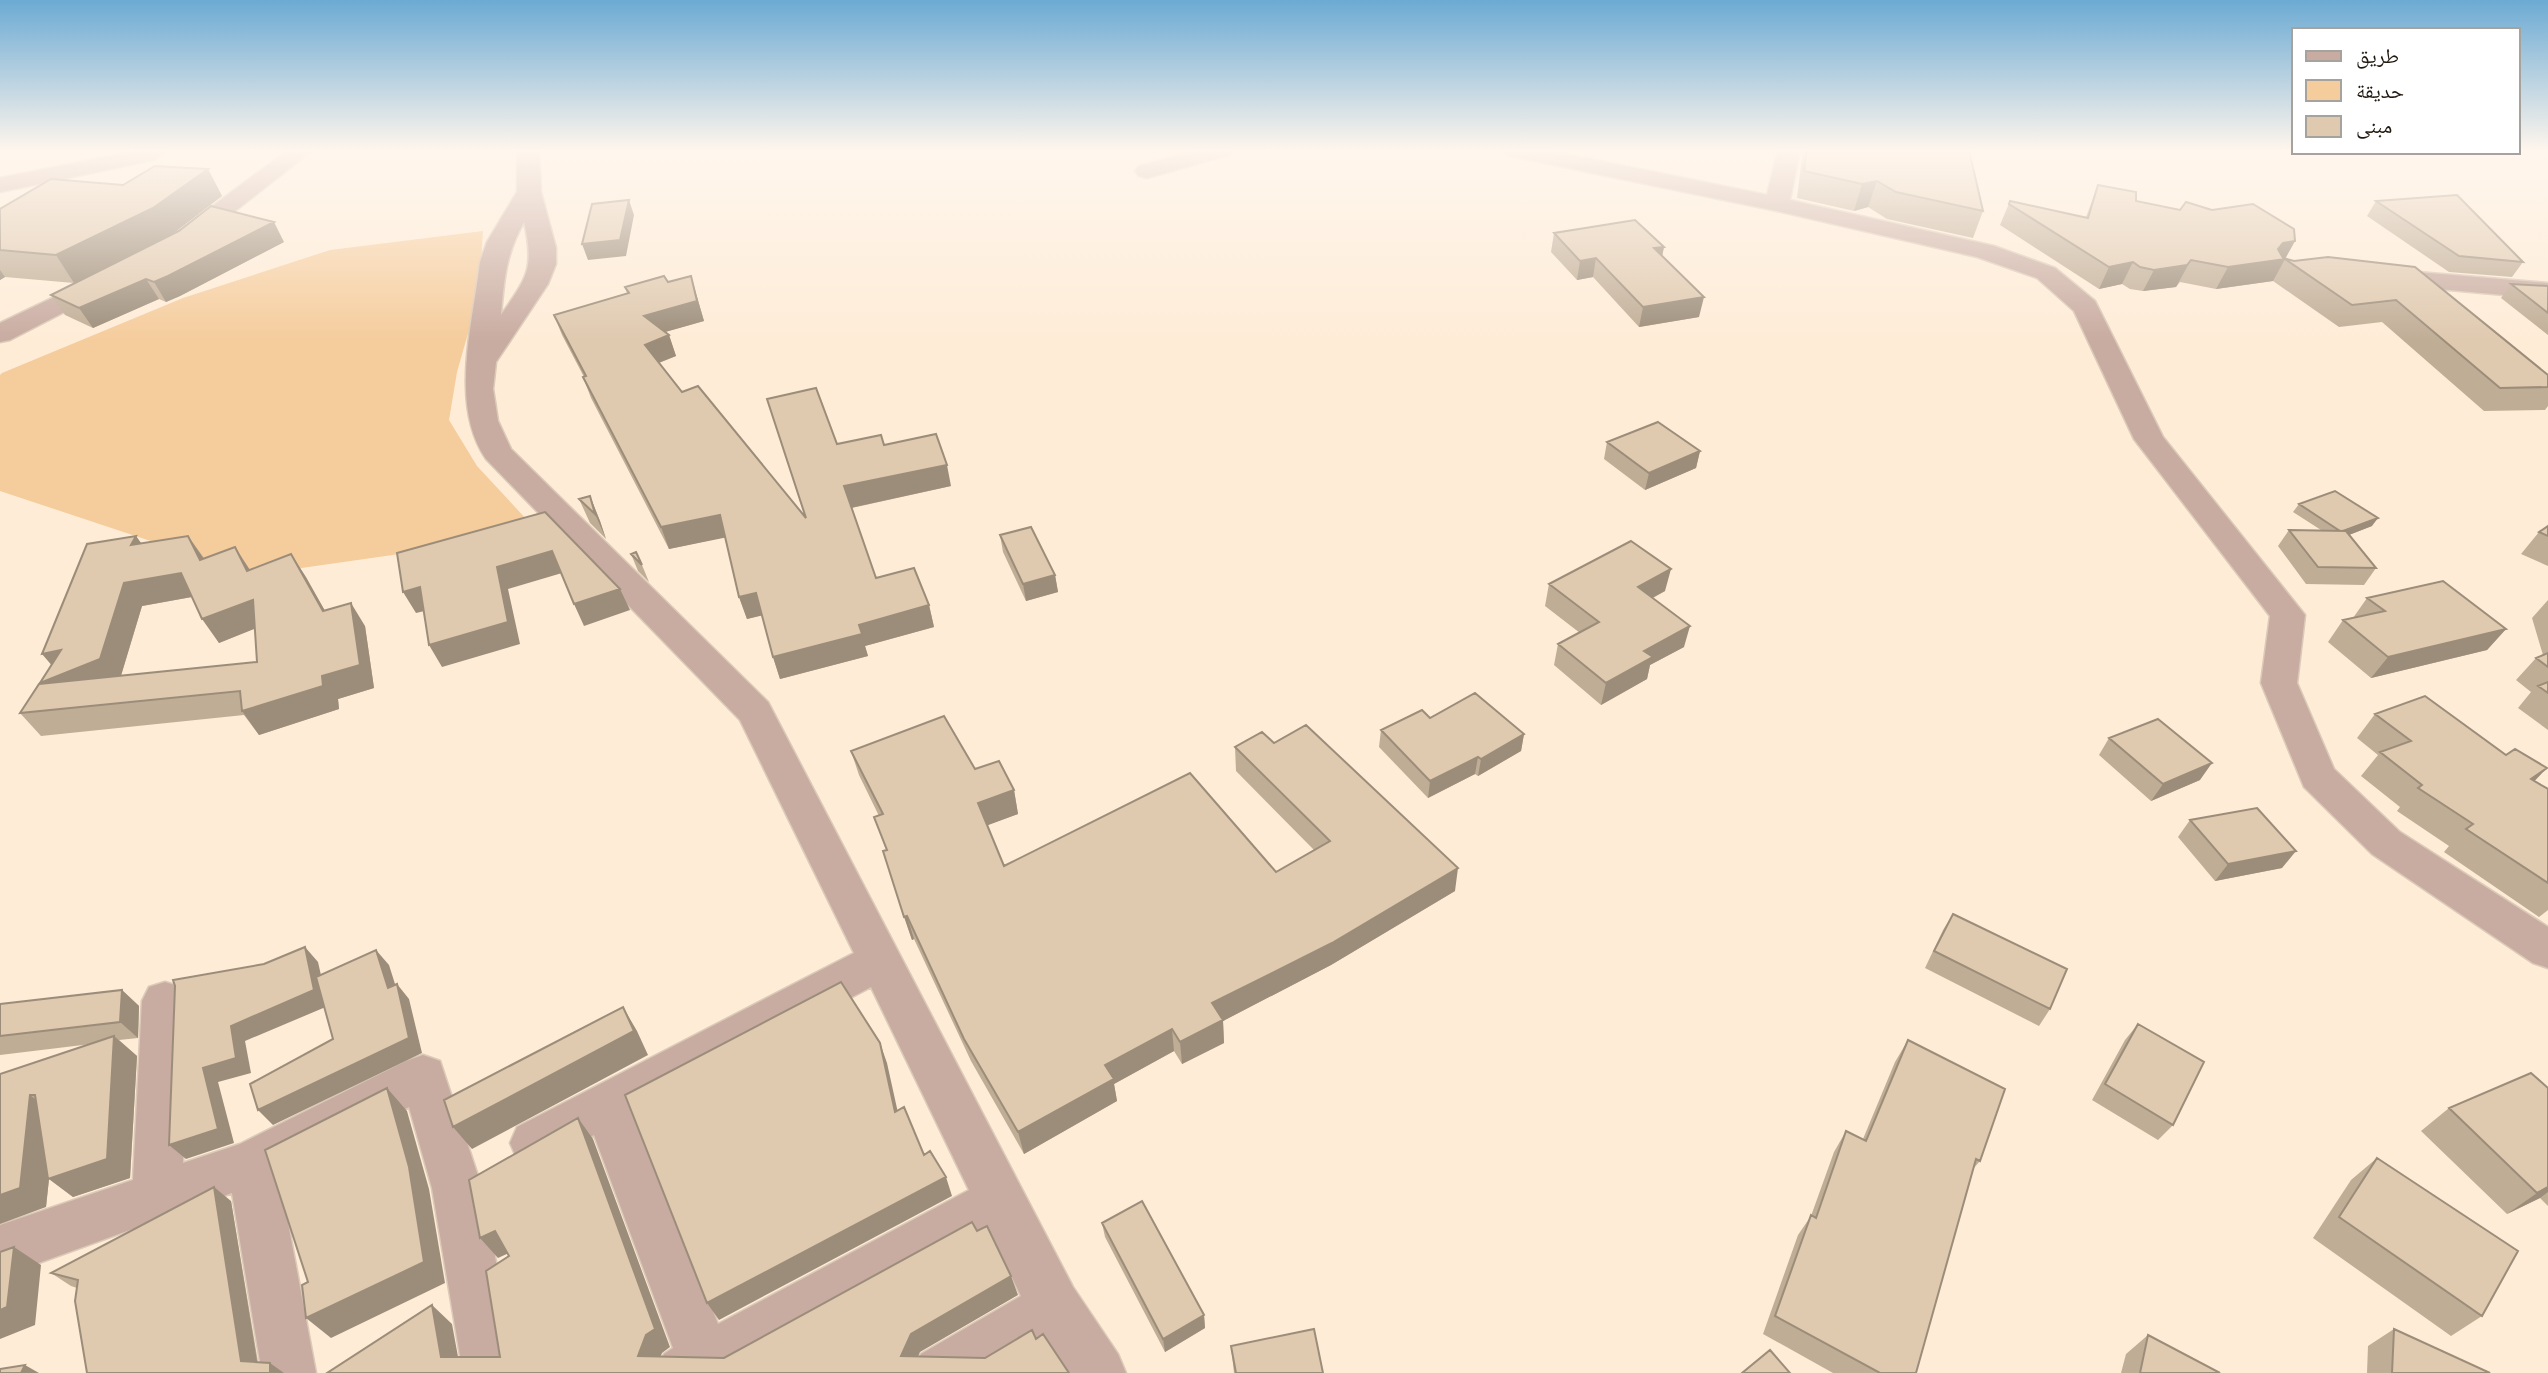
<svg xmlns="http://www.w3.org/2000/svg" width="2548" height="1373" font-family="'Varela Round','Noto Naskh Arabic',sans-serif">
	<rect width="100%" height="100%" fill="#feecd7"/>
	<path fill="#f5cc9c" d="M 483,231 L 479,295 L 457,372 L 449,420 L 477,466 L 540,534 L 253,575 L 0,491 L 0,375 L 2,373 L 183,298 L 330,250 Z"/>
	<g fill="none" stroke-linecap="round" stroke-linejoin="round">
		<defs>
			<path id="minor" d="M 139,150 L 167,150 L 154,160 L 0,192 L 0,178 Z
				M 288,150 L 313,150 L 193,244 L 184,247 L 175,244 L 171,239 L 175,234 Z
				M 517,150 L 539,150 L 541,192 L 556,248 L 556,264 L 548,284 L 496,362 L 493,389 L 498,421 L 511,449 L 768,702 L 1073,1287 L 1118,1354 L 1126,1373 L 1067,1373 L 1046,1341 L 992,1373 L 913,1373 L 921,1354 L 1021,1296 L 990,1232 L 737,1373 L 656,1373 L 664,1354 L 673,1348 L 594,1135 L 534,1166 L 517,1159 L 510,1143 L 517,1127 L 854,953 L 740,720 L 486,459 C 449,405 473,323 480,262 L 487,242 L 517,192 ZM 524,222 C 535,269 527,277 501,315 C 504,279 506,254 524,222 ZM 871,987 L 969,1190 L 718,1324 L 634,1113 Z
				M 1197,150 L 1232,150 L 1229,155 L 1147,178 L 1139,176 L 1135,171 L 1139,166 Z
				M 1504,150 L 1547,150 L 1767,195 L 1778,150 L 1800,150 L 1790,200 L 1994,246 L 2055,268 L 2095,301 L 2163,437 L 2305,615 L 2297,683 L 2334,769 L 2400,832 L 2548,927 L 2548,968 L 2533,963 L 2372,854 L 2304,787 L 2261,683 L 2270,616 L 2134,439 L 2074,311 L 2037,278 L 1977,257 L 1777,211 L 1515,157 L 1507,155 Z
				M 2382,269 L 2548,283 L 2548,299 L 2373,283 L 2369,277 L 2373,271 Z
				M 102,274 L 111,276 L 115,282 L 111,288 L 10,340 L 0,342 L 0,323 Z
				M 165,982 L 181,987 L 188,1001 L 183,1163 L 240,1144 L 406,1061 L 423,1055 L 440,1061 L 482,1188 L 517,1373 L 463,1373 L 432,1188 L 409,1107 L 279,1175 L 316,1373 L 262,1373 L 232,1193 L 0,1277 L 0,1225 L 133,1180 L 142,1001 L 149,987 Z"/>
		</defs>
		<use href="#minor" stroke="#dbcab7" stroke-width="3"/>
		<use href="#minor" fill="#c8aba1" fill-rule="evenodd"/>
	</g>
	<path fill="#c0ad96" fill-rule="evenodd" d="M 1803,150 L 1969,150 L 1983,211 L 1973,238 L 1887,219 L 1868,207 L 1854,211 L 1797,198 Z
		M 208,169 L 222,196 L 173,233 L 284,242 L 180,296 L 166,302 L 159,299 L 93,328 L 65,315 L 51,295 L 74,283 L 5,277 L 0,280 L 0,209 Z
		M 2098,185 L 2136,201 L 2295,241 L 2285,258 L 2294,261 L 2328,257 L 2548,375 L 2548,406 L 2545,410 L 2484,411 L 2382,322 L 2339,327 L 2273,281 L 2216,289 L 2180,282 L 2176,287 L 2143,291 L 2130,289 L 2122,284 L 2099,289 L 2000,225 L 2010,201 L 2086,217 Z
		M 2376,201 L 2523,262 L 2512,277 L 2449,272 L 2367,216 Z
		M 1554,233 L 1664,247 L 1662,256 L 1699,317 L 1639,327 L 1593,277 L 1577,280 L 1551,252 Z
		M 668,282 L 697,297 L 704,321 L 665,332 L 669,335 L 676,356 L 659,363 L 682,392 L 805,517 L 774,420 L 837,444 L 884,445 L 951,486 L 852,508 L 876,578 L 929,605 L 934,627 L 865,646 L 868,656 L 780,679 L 773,657 L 762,615 L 747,619 L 739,597 L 725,537 L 669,549 L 591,398 L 583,377 L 584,377 L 562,335 L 554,315 L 627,293 L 625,287 Z
		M 2511,284 L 2548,286 L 2548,335 L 2501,298 Z
		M 1607,442 L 1700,451 L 1696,468 L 1645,490 L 1604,459 Z
		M 590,496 L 600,521 L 606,539 L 590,523 L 579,499 Z
		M 2299,504 L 2372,526 L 2349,535 L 2376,568 L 2364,585 L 2306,584 L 2278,546 L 2289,530 L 2321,530 L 2293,512 Z
		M 2548,526 L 2548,566 L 2521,554 L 2539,532 Z
		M 1000,535 L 1055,575 L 1058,592 L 1026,601 L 1003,552 Z
		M 136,536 L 141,544 L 188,536 L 204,558 L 251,570 L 291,554 L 325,611 L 365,626 L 374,688 L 338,699 L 339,709 L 259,735 L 244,715 L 41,736 L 20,713 L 41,684 L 40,683 ZM 192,597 L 219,643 L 255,628 L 257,662 L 121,676 L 142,606 Z
		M 631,554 L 642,565 L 649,582 L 638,571 Z
		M 1549,584 L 1665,591 L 1653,598 L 1684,647 L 1650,665 L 1647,679 L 1601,705 L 1554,665 L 1558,644 L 1580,633 L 1545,606 Z
		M 2367,598 L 2506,629 L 2487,650 L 2371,678 L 2328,642 L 2343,620 L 2353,618 Z
		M 2548,600 L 2548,730 L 2518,708 L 2531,692 L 2516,680 L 2536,658 L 2543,655 L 2532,618 Z
		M 2375,714 L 2535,781 L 2548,789 L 2548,910 L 2539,917 L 2444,852 L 2449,846 L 2397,811 L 2400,807 L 2361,776 L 2378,755 L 2357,738 Z
		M 1381,730 L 1524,734 L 1521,751 L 1478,776 L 1475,774 L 1428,798 L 1379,747 Z
		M 2109,738 L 2200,780 L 2151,801 L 2099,755 Z
		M 1274,743 L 1455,891 L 1331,965 L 1223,1021 L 1224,1043 L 1182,1064 L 1174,1051 L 1114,1084 L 1117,1101 L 1024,1154 L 971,1061 L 914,939 L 912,940 L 883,851 L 886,850 L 874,817 L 879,816 L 859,775 L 851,751 L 975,769 L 1014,790 L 1018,814 L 987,825 L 1004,866 L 1276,872 L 1314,850 L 1236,771 L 1235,747 Z
		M 2190,820 L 2282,868 L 2215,881 L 2178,837 Z
		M 1953,914 L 2050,1009 L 2039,1026 L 1925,968 L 1943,930 Z
		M 122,990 L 139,1006 L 138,1038 L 119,1040 L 137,1056 L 130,1178 L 73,1197 L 49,1179 L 46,1207 L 0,1074 L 91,1044 L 0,1055 L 0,1004 Z
		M 2138,1024 L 2173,1125 L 2158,1140 L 2092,1100 L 2125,1040 Z
		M 1908,1040 L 1980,1161 L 1973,1169 L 1916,1373 L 1833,1373 L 1763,1334 L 1798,1235 L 1811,1216 L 1834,1152 L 1846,1131 L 1863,1139 L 1895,1062 Z
		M 2548,1088 L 2548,1206 L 2540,1198 L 2507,1214 L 2421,1131 L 2449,1108 Z
		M 2377,1158 L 2482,1316 L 2451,1336 L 2313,1238 L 2351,1180 Z
		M 231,1201 L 258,1362 L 270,1373 L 77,1288 L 71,1286 L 51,1273 Z
		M 1102,1223 L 1204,1315 L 1205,1328 L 1165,1352 L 1105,1237 Z
		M 2394,1329 L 2490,1373 L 2367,1373 L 2368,1346 Z
		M 2148,1335 L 2220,1373 L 2121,1373 L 2126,1354 Z
		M 1231,1346 L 1323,1373 L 1234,1373 Z"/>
	<path fill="#9c8d7a" d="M 208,169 L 222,196 L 170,236 L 74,283 L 56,255 Z
		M 1877,181 L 1868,207 L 1854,211 L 1862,184 Z
		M 629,200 L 634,215 L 626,256 L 588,260 L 582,244 Z
		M 274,222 L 284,242 L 180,296 L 166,302 L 154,282 Z
		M 2295,241 L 2273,281 L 2216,289 L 2228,267 L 2278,249 L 2283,243 Z
		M 1664,247 L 1660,266 L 1654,248 Z
		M 1596,258 L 1593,277 L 1577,280 L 1580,261 Z
		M 2191,260 L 2176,287 L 2143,291 L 2154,270 Z
		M 2133,262 L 2122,284 L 2099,289 L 2109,267 Z
		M 0,270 L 5,277 L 0,280 Z
		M 691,276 L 704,321 L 651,336 L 644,316 Z
		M 146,279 L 159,299 L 93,328 L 79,308 Z
		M 1704,297 L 1699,317 L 1639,327 L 1643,307 Z
		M 669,335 L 676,356 L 653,365 L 645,345 Z
		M 1700,451 L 1696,468 L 1645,490 L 1649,473 Z
		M 947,465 L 951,486 L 850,508 L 844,486 Z
		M 590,496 L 600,521 L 606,539 L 595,514 Z
		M 720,515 L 728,537 L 669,549 L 661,527 Z
		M 2378,518 L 2372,526 L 2336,540 L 2341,531 Z
		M 136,536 L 152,558 L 131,545 Z
		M 188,536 L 204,559 L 200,560 Z
		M 235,547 L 250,570 L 247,571 Z
		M 552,551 L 562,573 L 508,589 L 520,644 L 442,667 L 429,645 L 497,567 Z
		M 291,554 L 306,577 L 338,634 L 323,611 Z
		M 1671,569 L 1665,591 L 1633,608 L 1638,587 Z
		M 181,573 L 197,596 L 142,606 L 119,682 L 60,706 L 40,683 L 60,675 L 42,654 L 124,583 Z
		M 1055,575 L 1058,592 L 1026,601 L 1023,584 Z
		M 420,587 L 433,609 L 416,613 L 403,592 Z
		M 620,589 L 630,610 L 584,626 L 574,604 Z
		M 756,593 L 764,615 L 747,619 L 739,597 Z
		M 253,600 L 269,623 L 219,643 L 202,619 Z
		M 351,603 L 365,626 L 374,688 L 338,699 L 339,709 L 259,735 L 242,711 L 322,676 Z
		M 929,605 L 934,627 L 865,646 L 868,656 L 780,679 L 773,657 L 859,625 Z
		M 1690,626 L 1684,647 L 1650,665 L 1647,679 L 1601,705 L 1606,683 L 1644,651 Z
		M 2506,629 L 2487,650 L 2371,678 L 2388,657 Z
		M 1524,734 L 1521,751 L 1478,776 L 1481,759 Z
		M 1478,757 L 1475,774 L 1428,798 L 1430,781 Z
		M 2212,763 L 2200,780 L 2151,801 L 2163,784 Z
		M 2547,768 L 2524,792 L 2531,779 Z
		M 1014,790 L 1018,814 L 983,827 L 978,803 Z
		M 2296,851 L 2282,868 L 2215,881 L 2228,864 Z
		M 1458,868 L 1455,891 L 1331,965 L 1223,1021 L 1224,1043 L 1182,1064 L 1180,1042 L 1212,1003 Z
		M 907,916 L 914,939 L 912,940 L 904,917 Z
		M 305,947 L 318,962 L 328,1006 L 245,1041 L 251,1073 L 218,1082 L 234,1143 L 186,1159 L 169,1145 L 203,1068 L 231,1026 Z
		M 376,950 L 389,965 L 401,1003 L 388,988 Z
		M 397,984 L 409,999 L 422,1053 L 273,1125 L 258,1110 Z
		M 122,990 L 139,1006 L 138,1038 L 120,1022 Z
		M 623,1007 L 637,1031 L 648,1055 L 472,1149 L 453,1127 Z
		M 1172,1029 L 1174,1051 L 1114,1084 L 1117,1101 L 1024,1154 L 1018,1132 L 1105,1065 Z
		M 114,1036 L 137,1056 L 130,1178 L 73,1197 L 49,1179 L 46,1207 L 0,1224 L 0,1195 L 30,1095 L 55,1115 Z
		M 880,1043 L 887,1063 L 902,1131 L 895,1112 Z
		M 387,1088 L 407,1111 L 429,1189 L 445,1283 L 331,1338 L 306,1318 Z
		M 578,1118 L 593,1139 L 670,1347 L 662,1353 L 654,1373 L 638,1356 Z
		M 946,1177 L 952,1196 L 719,1320 L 707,1303 Z
		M 214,1187 L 231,1201 L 259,1373 L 241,1361 Z
		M 2548,1187 L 2548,1192 L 2540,1198 L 2507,1214 L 2537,1193 Z
		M 495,1231 L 513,1251 L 498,1258 L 480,1238 Z
		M 14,1247 L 41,1265 L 35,1325 L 0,1339 L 0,1310 Z
		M 1011,1276 L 1018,1295 L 920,1352 L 911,1373 L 901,1356 L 911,1334 Z
		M 432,1305 L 452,1324 L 461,1373 L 441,1357 Z
		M 1204,1315 L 1205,1328 L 1165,1352 L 1163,1339 Z
		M 270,1363 L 284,1373 L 270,1373 Z
		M 25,1365 L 39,1373 L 21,1373 Z"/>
	<path fill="#dfc9af" stroke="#9c8d7a" stroke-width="2" d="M 1807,150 L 1969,150 L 1983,211 L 1896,192 L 1877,181 L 1862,184 L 1804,171 Z
		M 155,166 L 208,169 L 153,208 L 56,255 L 0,250 L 0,209 L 51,179 L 123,185 Z
		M 2098,185 L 2136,192 L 2136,201 L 2180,210 L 2186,202 L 2212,210 L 2253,204 L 2294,229 L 2295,241 L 2283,243 L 2278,249 L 2283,258 L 2294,261 L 2328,257 L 2415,267 L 2548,375 L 2548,387 L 2500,388 L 2396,300 L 2352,305 L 2285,259 L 2228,267 L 2191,260 L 2187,265 L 2154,270 L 2140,267 L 2133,262 L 2109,267 L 2009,204 L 2010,201 L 2088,218 Z
		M 2457,195 L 2523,262 L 2459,256 L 2376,201 Z
		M 629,200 L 620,240 L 582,244 L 592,204 Z
		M 211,206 L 274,222 L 168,276 L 154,282 L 146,279 L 79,308 L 51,295 L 179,231 Z
		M 1635,220 L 1664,247 L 1654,248 L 1704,297 L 1643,307 L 1596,258 L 1580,261 L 1554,233 Z
		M 664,276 L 668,282 L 691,276 L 697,301 L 644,316 L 669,335 L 645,345 L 682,392 L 698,386 L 806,518 L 767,399 L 816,388 L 837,444 L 881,435 L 884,445 L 936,434 L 947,465 L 844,486 L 876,578 L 914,568 L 929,605 L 859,625 L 862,634 L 773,657 L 756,593 L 739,597 L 720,515 L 661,527 L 583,377 L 586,376 L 554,315 L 629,293 L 625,287 Z
		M 2511,284 L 2548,286 L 2548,313 Z
		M 1658,422 L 1700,451 L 1649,473 L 1607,442 Z
		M 2335,491 L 2378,518 L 2343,531 L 2340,531 L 2299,504 Z
		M 590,496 L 595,514 L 579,499 Z
		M 545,512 L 620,589 L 574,604 L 552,551 L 497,567 L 508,622 L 429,645 L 420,587 L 403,592 L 397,553 Z
		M 2548,526 L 2548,536 L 2539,532 Z
		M 1031,527 L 1055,575 L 1023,584 L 1000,535 Z
		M 2289,530 L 2346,531 L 2376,568 L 2318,567 Z
		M 136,536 L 131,545 L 188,536 L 200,560 L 235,547 L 247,571 L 291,554 L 323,611 L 351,603 L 360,665 L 322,676 L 323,686 L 242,711 L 240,691 L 20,713 L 39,684 L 257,662 L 253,600 L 202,619 L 181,573 L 124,583 L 100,659 L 40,683 L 61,650 L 42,654 L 87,544 Z
		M 1631,541 L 1671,569 L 1638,587 L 1690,626 L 1644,651 L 1653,657 L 1606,683 L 1558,644 L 1599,622 L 1549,584 Z
		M 636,552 L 642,565 L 631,554 Z
		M 2443,581 L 2506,629 L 2388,657 L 2343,620 L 2385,611 L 2367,598 Z
		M 2548,653 L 2548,667 L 2536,658 Z
		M 2548,682 L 2548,693 L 2538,686 Z
		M 1475,693 L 1524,734 L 1481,759 L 1478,757 L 1430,781 L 1381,730 L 1422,710 L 1430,718 Z
		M 2425,696 L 2506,755 L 2515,749 L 2547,768 L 2531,779 L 2548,789 L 2548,883 L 2466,829 L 2473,824 L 2418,788 L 2422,785 L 2380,752 L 2411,741 L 2375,714 Z
		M 944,716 L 975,769 L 999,761 L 1014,790 L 978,803 L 1004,866 L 1190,773 L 1276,872 L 1330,841 L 1235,747 L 1262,732 L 1274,743 L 1306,725 L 1458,868 L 1332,943 L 1212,1003 L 1223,1020 L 1180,1042 L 1172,1029 L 1105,1065 L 1114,1079 L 1018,1132 L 964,1039 L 907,916 L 904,917 L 883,851 L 887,850 L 874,817 L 883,814 L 851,751 Z
		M 2158,719 L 2212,763 L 2163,784 L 2109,738 Z
		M 2257,808 L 2296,851 L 2228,864 L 2190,820 Z
		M 1953,914 L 2067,969 L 2050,1009 L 1934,951 Z
		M 305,947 L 314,990 L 231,1026 L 236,1058 L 203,1068 L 218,1129 L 169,1145 L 175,986 L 173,980 L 264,964 Z
		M 376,950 L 388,988 L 397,984 L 409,1038 L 258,1110 L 250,1084 L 333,1039 L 316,977 Z
		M 841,982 L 880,1043 L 895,1112 L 904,1107 L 924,1155 L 930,1151 L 946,1177 L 707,1303 L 625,1095 Z
		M 122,990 L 120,1022 L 0,1036 L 0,1004 Z
		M 623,1007 L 634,1031 L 453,1127 L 444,1100 Z
		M 2138,1024 L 2204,1062 L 2173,1125 L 2105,1084 Z
		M 114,1036 L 107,1159 L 48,1179 L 35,1095 L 30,1095 L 20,1188 L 0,1195 L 0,1074 Z
		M 1908,1040 L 2005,1089 L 1980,1161 L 1976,1159 L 1916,1373 L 1880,1373 L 1775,1316 L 1811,1215 L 1816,1218 L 1846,1131 L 1866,1141 Z
		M 2531,1073 L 2548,1088 L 2548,1187 L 2537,1193 L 2449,1108 Z
		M 387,1088 L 409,1167 L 424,1262 L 306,1318 L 302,1285 L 308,1282 L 265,1150 Z
		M 578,1118 L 655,1329 L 646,1335 L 638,1356 L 724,1358 L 972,1222 L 977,1231 L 987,1226 L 1011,1276 L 911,1334 L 901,1356 L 985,1358 L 1032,1330 L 1036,1339 L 1043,1334 L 1069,1373 L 327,1373 L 432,1305 L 441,1357 L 500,1357 L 486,1271 L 509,1256 L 495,1231 L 480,1238 L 469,1180 Z
		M 2377,1158 L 2518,1251 L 2482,1316 L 2339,1217 Z
		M 214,1187 L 241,1361 L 270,1363 L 270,1373 L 87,1373 L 75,1301 L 78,1280 L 51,1273 Z
		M 1142,1201 L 1204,1315 L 1163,1339 L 1102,1223 Z
		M 14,1247 L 7,1307 L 0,1310 L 0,1252 Z
		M 1314,1329 L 1323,1373 L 1236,1373 L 1231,1346 Z
		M 2394,1329 L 2490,1373 L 2392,1373 Z
		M 2148,1335 L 2220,1373 L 2140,1373 Z
		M 1770,1350 L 1790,1373 L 1742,1373 Z
		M 25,1365 L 21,1373 L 0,1373 L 0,1369 Z"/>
	<linearGradient id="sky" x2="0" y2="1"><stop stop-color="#6caad3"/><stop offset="0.44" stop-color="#fff6ed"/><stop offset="1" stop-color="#fff6ed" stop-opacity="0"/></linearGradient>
	<rect width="2548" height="342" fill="url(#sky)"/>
	<rect x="2292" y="28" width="228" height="126" fill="#ffffff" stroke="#a6a39f" stroke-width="2"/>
	<rect x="2306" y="51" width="35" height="10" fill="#c8aba1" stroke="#a6a39f" stroke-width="2"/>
	<text x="2356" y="63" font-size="21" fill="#21190f">طريق</text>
	<rect x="2306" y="80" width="35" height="21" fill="#f5cc9c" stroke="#a6a39f" stroke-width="2"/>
	<text x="2356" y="98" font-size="21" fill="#21190f">حديقة</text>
	<rect x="2306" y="116" width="35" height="21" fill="#dfc9af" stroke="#a6a39f" stroke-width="2"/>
	<text x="2356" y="133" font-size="21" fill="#21190f">مبنى</text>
</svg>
